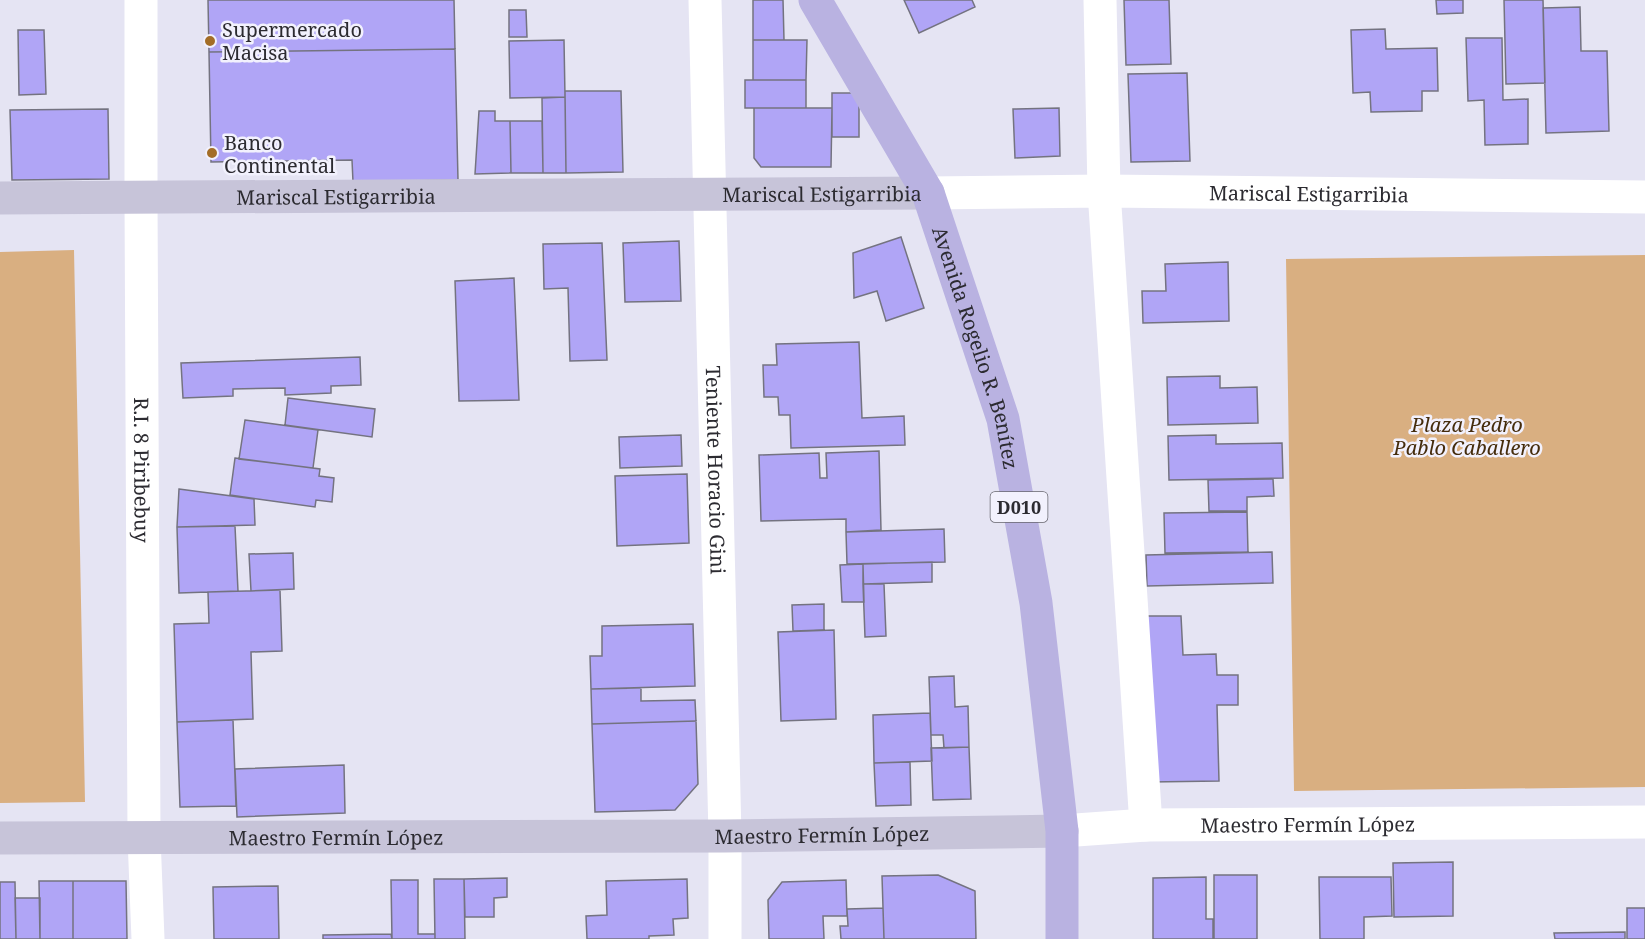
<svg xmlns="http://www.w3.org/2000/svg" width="1645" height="939" font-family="'Noto Serif',serif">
	<rect width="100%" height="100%" fill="#e5e4f3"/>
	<path fill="#d9af81" d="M 74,250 L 85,802 L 0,803 L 0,252 Z
		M 1645,255 L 1645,787 L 1294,791 L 1286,259 Z"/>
	<path fill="#b0a5f6" stroke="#747380" stroke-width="1.5" d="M 208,0 L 454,0 L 455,49 L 209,52 Z
		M 753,0 L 783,0 L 784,40 L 753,40 Z
		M 904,0 L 972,0 L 975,7 L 919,33 Z
		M 1124,0 L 1169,0 L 1171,64 L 1126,65 Z
		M 1436,0 L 1463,0 L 1463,13 L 1437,14 Z
		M 1504,0 L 1543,0 L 1545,83 L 1506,84 Z
		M 1580,7 L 1581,51 L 1607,51 L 1609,131 L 1546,133 L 1543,8 Z
		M 509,10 L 526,10 L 527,37 L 509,37 Z
		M 1385,29 L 1386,49 L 1437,48 L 1438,91 L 1422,91 L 1422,111 L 1371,112 L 1370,92 L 1353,93 L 1351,30 Z
		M 18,30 L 44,30 L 46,94 L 19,95 Z
		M 1466,38 L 1502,38 L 1503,100 L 1528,99 L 1528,144 L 1485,145 L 1484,100 L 1468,101 Z
		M 564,40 L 565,97 L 510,98 L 509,41 Z
		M 753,40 L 807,40 L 806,80 L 753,80 Z
		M 455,49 L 458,180 L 353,182 L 352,160 L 211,162 L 209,52 Z
		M 1187,73 L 1190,161 L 1131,162 L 1128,74 Z
		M 745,80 L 806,80 L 806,108 L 745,108 Z
		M 565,91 L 621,91 L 623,172 L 566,173 Z
		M 832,93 L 859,93 L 859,137 L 832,137 Z
		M 565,97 L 566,173 L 543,173 L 542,98 Z
		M 754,108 L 832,108 L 831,167 L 761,167 L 754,158 Z
		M 1059,108 L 1060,156 L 1015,158 L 1013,109 Z
		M 108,109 L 109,179 L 12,180 L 10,110 Z
		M 479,111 L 495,111 L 495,121 L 510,121 L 511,173 L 475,174 Z
		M 510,121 L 542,121 L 543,173 L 511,173 Z
		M 901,237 L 924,308 L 886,321 L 877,291 L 854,298 L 853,253 Z
		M 679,241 L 681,301 L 625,302 L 623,243 Z
		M 602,243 L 607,360 L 570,361 L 568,288 L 544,289 L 543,244 Z
		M 1228,262 L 1229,321 L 1143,323 L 1142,291 L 1166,291 L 1165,264 Z
		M 514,278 L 519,400 L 459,401 L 455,281 Z
		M 859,342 L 862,418 L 904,416 L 905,445 L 791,448 L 790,415 L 779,415 L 778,397 L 764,397 L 763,365 L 777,365 L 776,344 Z
		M 360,357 L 361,385 L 331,386 L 331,393 L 285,395 L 285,388 L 233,389 L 233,396 L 183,398 L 181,363 Z
		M 1220,376 L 1220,388 L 1257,387 L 1258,423 L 1168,425 L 1167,377 Z
		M 288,398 L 375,409 L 372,437 L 285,425 Z
		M 245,420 L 318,430 L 313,468 L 239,459 Z
		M 681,435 L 682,466 L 620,468 L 619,437 Z
		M 1216,435 L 1216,444 L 1282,443 L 1283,478 L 1169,480 L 1168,436 Z
		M 879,451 L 881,530 L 846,532 L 846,519 L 761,521 L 759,455 L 819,453 L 820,478 L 827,478 L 826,453 Z
		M 235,458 L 320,469 L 319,476 L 334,478 L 332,502 L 316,500 L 315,507 L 230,495 Z
		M 687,474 L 689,543 L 617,546 L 615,476 Z
		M 1273,479 L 1274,496 L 1247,497 L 1247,511 L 1209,511 L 1208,480 Z
		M 179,489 L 254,499 L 255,525 L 177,527 Z
		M 1247,512 L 1248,552 L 1165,553 L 1164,513 Z
		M 235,526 L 238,591 L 179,593 L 177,527 Z
		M 944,529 L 945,562 L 847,564 L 846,532 Z
		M 1272,552 L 1273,583 L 1147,586 L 1146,555 Z
		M 293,553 L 294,589 L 251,591 L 249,554 Z
		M 932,562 L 932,582 L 863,584 L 863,564 Z
		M 863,564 L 864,602 L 842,602 L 840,565 Z
		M 863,584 L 884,584 L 886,636 L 865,637 Z
		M 280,590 L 282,651 L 251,652 L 253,719 L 177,722 L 174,624 L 209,623 L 208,592 Z
		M 824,604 L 824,630 L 793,631 L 792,605 Z
		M 1146,616 L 1181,616 L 1183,655 L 1216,654 L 1217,675 L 1238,675 L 1238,705 L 1217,705 L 1219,781 L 1150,782 Z
		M 693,624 L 695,686 L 591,689 L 590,656 L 602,656 L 602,626 Z
		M 834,630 L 836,719 L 781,721 L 778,632 Z
		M 954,676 L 955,707 L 968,706 L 969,747 L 944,748 L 943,735 L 931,735 L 929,677 Z
		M 641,688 L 641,701 L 695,700 L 696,721 L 592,724 L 591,689 Z
		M 930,713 L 932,761 L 874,763 L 873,715 Z
		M 233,720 L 236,806 L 180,807 L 177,722 Z
		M 696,721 L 698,784 L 675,810 L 595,812 L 592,724 Z
		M 969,747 L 971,799 L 933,800 L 931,748 Z
		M 910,762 L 911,805 L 876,806 L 874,763 Z
		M 344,765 L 345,813 L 237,817 L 235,769 Z
		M 1453,862 L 1453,916 L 1394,917 L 1393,863 Z
		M 938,875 L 975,891 L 976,939 L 884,939 L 882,876 Z
		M 1214,875 L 1257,875 L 1257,939 L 1214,939 Z
		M 1206,877 L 1206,919 L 1213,919 L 1213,939 L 1153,939 L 1153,878 Z
		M 1319,877 L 1391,877 L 1392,916 L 1364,917 L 1364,939 L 1320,939 Z
		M 507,878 L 507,897 L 494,898 L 494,917 L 465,917 L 464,879 Z
		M 434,879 L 464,879 L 465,939 L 435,939 Z
		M 687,879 L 688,918 L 673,919 L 674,935 L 649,936 L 649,939 L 587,939 L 586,916 L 607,915 L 606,881 Z
		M 391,880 L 418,880 L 418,934 L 435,934 L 435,939 L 392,939 Z
		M 846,880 L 847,916 L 823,916 L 824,939 L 769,939 L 768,900 L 782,882 Z
		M 39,881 L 73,881 L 73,939 L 40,939 Z
		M 73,881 L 126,881 L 127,939 L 73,939 Z
		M 0,882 L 15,882 L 16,939 L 0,939 Z
		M 278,886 L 279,939 L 214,939 L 213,887 Z
		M 15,898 L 40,898 L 40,939 L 16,939 Z
		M 883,908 L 884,939 L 841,939 L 840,926 L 848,926 L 847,909 Z
		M 1627,908 L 1645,908 L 1645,939 L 1627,939 Z
		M 1625,932 L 1625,939 L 1555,939 L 1554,933 Z
		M 391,934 L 392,939 L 323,939 L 323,935 Z"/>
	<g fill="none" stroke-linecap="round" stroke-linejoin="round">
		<g stroke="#fff" stroke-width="33">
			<path id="s1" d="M 141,0 L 141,197 L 144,837 L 148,939"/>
			<path id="s2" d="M 705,0 L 725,836 L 725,939"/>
			<path d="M 1100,0 L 1104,191 L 1146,825"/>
			<path id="s3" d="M 928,193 L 1104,191 L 1645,197"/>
			<path id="s4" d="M 1062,831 L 1146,825 L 1645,822"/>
		</g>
		<g stroke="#c7c4d9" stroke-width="33">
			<path id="s5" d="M 0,198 L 928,193"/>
			<path id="s6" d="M 0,838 L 725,836 L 1062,831"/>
		</g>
		<path stroke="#b9b2e1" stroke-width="33" id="s7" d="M 815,0 L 928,193 L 1003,419 L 1036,603 L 1062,831 L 1062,939"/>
	</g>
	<g fill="#a36d27" stroke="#f2f1fd" stroke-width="2">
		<circle cx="210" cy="41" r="6"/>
		<circle cx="212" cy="153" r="6"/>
	</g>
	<g text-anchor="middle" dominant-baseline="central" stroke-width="5" stroke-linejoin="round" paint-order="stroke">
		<rect fill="#f2f1fd" stroke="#67666e" stroke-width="1.5" x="990.5" y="492" width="57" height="30" rx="4.5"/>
		<g font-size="18" font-weight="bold" fill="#2c2b31">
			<text x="1019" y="507">D010</text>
		</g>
		<g font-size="20" fill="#2c2b31" stroke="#f2f1fd" text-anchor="start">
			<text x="222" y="29">Supermercado<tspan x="222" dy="23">Macisa</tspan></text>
			<text x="224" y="142">Banco<tspan x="224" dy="23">Continental</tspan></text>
		</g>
		<g font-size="20" fill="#2c2b31" stroke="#f2f1fd">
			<text stroke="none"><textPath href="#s5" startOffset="822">Mariscal Estigarribia</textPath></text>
			<text stroke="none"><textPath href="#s3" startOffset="381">Mariscal Estigarribia</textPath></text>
			<text stroke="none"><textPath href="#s5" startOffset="336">Mariscal Estigarribia</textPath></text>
			<text stroke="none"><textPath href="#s7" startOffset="386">Avenida Rogelio R. Benítez</textPath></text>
			<text stroke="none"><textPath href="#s1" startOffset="470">R.I. 8 Piribebuy</textPath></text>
			<text stroke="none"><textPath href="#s2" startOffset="470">Teniente Horacio Gini</textPath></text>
			<text stroke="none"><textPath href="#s4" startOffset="246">Maestro Fermín López</textPath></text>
			<text stroke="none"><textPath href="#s6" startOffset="822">Maestro Fermín López</textPath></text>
			<text stroke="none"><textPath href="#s6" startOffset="336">Maestro Fermín López</textPath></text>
		</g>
		<g font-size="20" font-style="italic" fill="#452c0c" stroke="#f2f1fd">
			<text x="1467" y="424">Plaza Pedro<tspan x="1467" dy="23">Pablo Caballero</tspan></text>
		</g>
	</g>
</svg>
